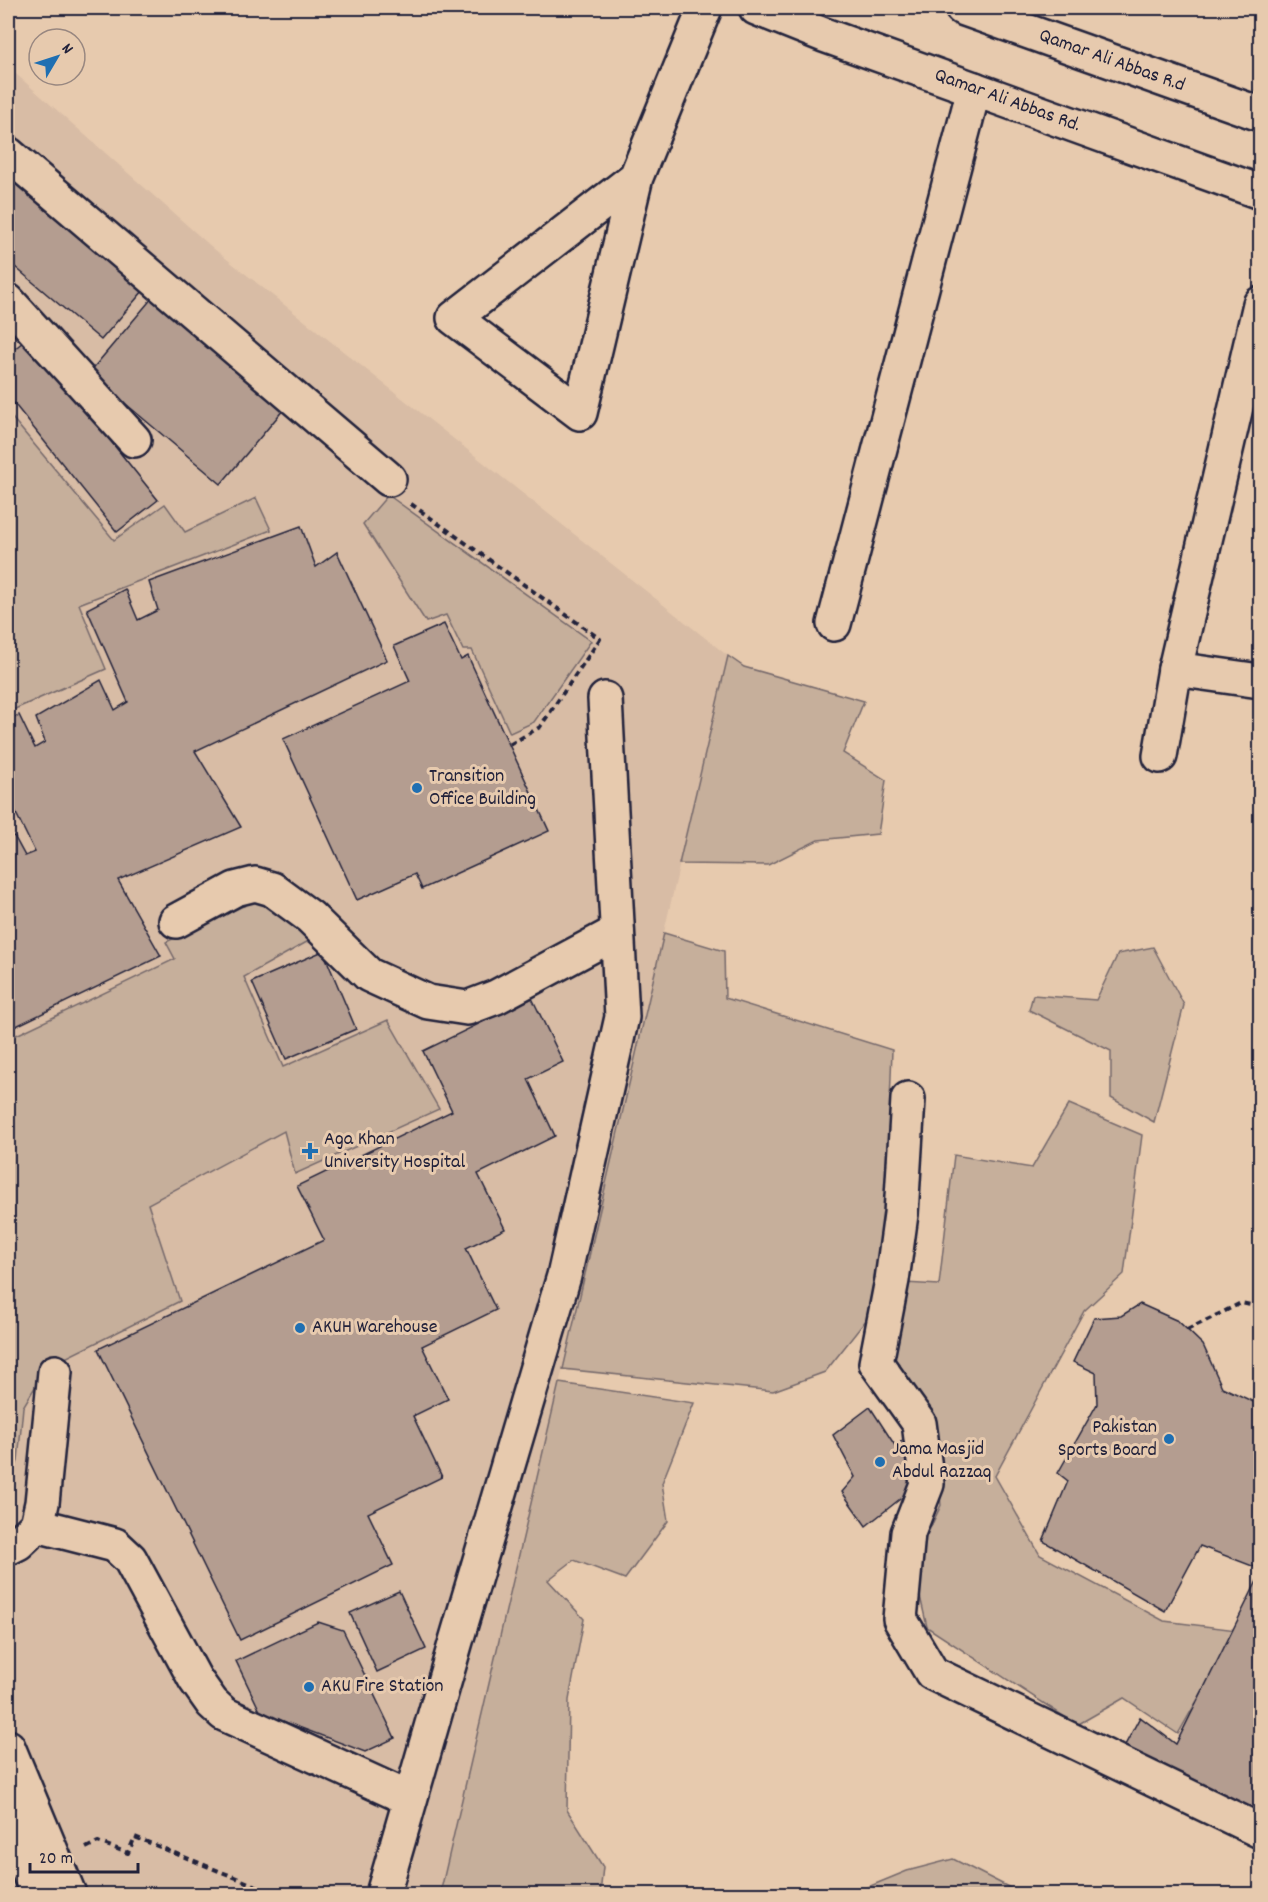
<svg xmlns="http://www.w3.org/2000/svg" width="1268" height="1902" font-family="Dekko,sans-serif">
	<rect width="100%" height="100%" fill="#e7caae"/>
	<filter id="ink" filterUnits="userSpaceOnUse"><feTurbulence type="fractalNoise" baseFrequency=".0167" numOctaves="2"/><feDisplacementMap in="SourceGraphic" scale="12" xChannelSelector="R" yChannelSelector="G"/><feConvolveMatrix kernelMatrix="1 2 1 2 8 2 1 2 1" color-interpolation-filters="sRGB"/></filter>
	<g filter="url(#ink)">
		<path fill="#d8bca5" d="M 8,67 L 214,249 L 728,656 L 441,1894 L 8,1894 Z"/>
		<path fill="#c6af9b" stroke="#74686b" stroke-width="1.5" d="M 8,413 L 114,540 L 165,504 L 185,532 L 256,498 L 271,530 L 79,604 L 106,669 L 8,712 Z
			M 388,495 L 591,641 L 534,722 L 510,733 L 472,650 L 463,650 L 446,615 L 426,622 L 363,524 Z
			M 728,656 L 744,667 L 864,701 L 843,753 L 886,780 L 878,834 L 818,840 L 768,865 L 679,864 Z
			M 256,900 L 290,917 L 314,938 L 244,977 L 283,1067 L 388,1020 L 439,1109 L 295,1174 L 284,1131 L 148,1204 L 180,1301 L 47,1367 L 23,1407 L 18,1461 L 8,1486 L 8,1039 L 175,959 L 166,942 Z
			M 664,933 L 724,951 L 725,998 L 892,1050 L 886,1209 L 867,1319 L 825,1372 L 773,1391 L 563,1369 Z
			M 1153,947 L 1184,1005 L 1154,1122 L 1111,1098 L 1111,1051 L 1029,1010 L 1033,995 L 1096,1000 L 1118,954 Z
			M 1069,1104 L 1142,1135 L 1124,1274 L 1084,1311 L 995,1476 L 1040,1555 L 1164,1621 L 1237,1630 L 1178,1734 L 1124,1698 L 1077,1725 L 927,1627 L 913,1565 L 941,1505 L 931,1418 L 893,1359 L 905,1283 L 939,1285 L 954,1155 L 1032,1168 Z
			M 559,1383 L 694,1403 L 662,1483 L 668,1521 L 625,1579 L 574,1560 L 548,1580 L 584,1619 L 569,1700 L 567,1810 L 603,1867 L 600,1894 L 440,1894 Z
			M 953,1859 L 1022,1894 L 851,1894 L 907,1871 Z"/>
		<path fill="#b49d90" stroke="#22223b" stroke-width="1.5" d="M 8,176 L 143,291 L 101,340 L 8,261 Z
			M 153,297 L 284,409 L 221,484 L 89,373 Z
			M 8,319 L 18,331 L 8,341 Z
			M 28,338 L 158,500 L 117,532 L 8,396 L 8,354 Z
			M 301,526 L 316,567 L 337,552 L 387,660 L 195,751 L 241,827 L 118,880 L 161,956 L 8,1030 L 8,838 L 14,836 L 25,856 L 35,852 L 8,797 L 8,720 L 19,715 L 35,748 L 45,742 L 36,718 L 101,680 L 115,710 L 128,702 L 87,609 L 125,589 L 138,620 L 158,610 L 149,582 Z
			M 444,624 L 461,660 L 468,656 L 549,831 L 422,889 L 415,874 L 357,900 L 283,739 L 410,681 L 394,646 Z
			M 323,951 L 356,1029 L 286,1059 L 252,982 Z
			M 532,998 L 563,1062 L 528,1079 L 555,1136 L 478,1174 L 505,1229 L 466,1248 L 496,1310 L 422,1346 L 448,1399 L 413,1416 L 442,1477 L 368,1513 L 393,1565 L 240,1640 L 98,1349 L 324,1240 L 297,1186 L 452,1111 L 423,1051 Z
			M 1140,1304 L 1178,1321 L 1203,1345 L 1222,1387 L 1260,1405 L 1260,1569 L 1200,1546 L 1165,1611 L 1043,1541 L 1068,1481 L 1058,1473 L 1097,1404 L 1096,1373 L 1073,1362 L 1094,1318 L 1121,1316 Z
			M 870,1407 L 896,1447 L 907,1435 L 919,1484 L 866,1526 L 842,1492 L 855,1477 L 833,1435 Z
			M 1260,1575 L 1260,1815 L 1122,1751 L 1140,1717 L 1176,1744 Z
			M 399,1591 L 426,1649 L 377,1672 L 350,1613 Z
			M 318,1622 L 343,1630 L 395,1738 L 365,1752 L 261,1713 L 236,1661 Z"/>
		<g fill="none" stroke-linecap="round" stroke-linejoin="round">
			<defs>
				<g id="minor">
					<path id="s1" d="M 756,8 L 824,35 L 1260,192"/>
					<path id="s2" d="M 962,8 L 1260,114"/>
					<path d="M 8,154 L 389,479"/>
					<path d="M 636,177 L 454,318 L 580,413 L 636,177 L 705,8"/>
					<path d="M 8,301 L 134,440"/>
					<path d="M 834,624 L 974,89"/>
					<path d="M 1175,669 L 1260,681"/>
					<path d="M 1160,756 L 1175,669 L 1260,304"/>
					<path d="M 176,921 L 235,889 L 255,884 L 272,889 L 310,917 L 369,975 L 428,1002 L 467,1008 L 496,997 L 617,932"/>
					<path d="M 908,1099 L 901,1214 L 892,1280 L 876,1363 L 919,1423 L 927,1484 L 908,1533 L 900,1619 L 932,1673 L 1260,1831"/>
					<path d="M 37,1525 L 115,1545 L 130,1559 L 195,1679 L 212,1703 L 224,1714 L 410,1799"/>
					<path d="M 8,1548 L 18,1543 L 37,1525 L 42,1503 L 55,1372"/>
					<path d="M 8,1747 L 69,1894"/>
					<path d="M 8,1823 L 38,1894"/>
					<path d="M 383,1894 L 456,1641 L 564,1276 L 622,1017 L 605,699"/>
				</g>
			</defs>
			<use href="#minor" stroke="#22223b" stroke-width="38"/>
			<path stroke="#22223b" stroke-width="4" stroke-dasharray="6 4.5" stroke-linecap="butt" d="M 411,504 L 600,639 L 540,727 L 509,745
				M 1187,1330 L 1241,1303 L 1260,1307
				M 86,1848 L 98,1842 L 128,1853 L 135,1837 L 276,1894"/>
			<use href="#minor" stroke="#e7caae" stroke-width="33"/>
		</g>
	</g>
	<g fill="#1f6fb2" stroke="#e7caae" stroke-width="2">
		<circle cx="417" cy="788" r="6"/>
		<path d="M307 1142h6v6h6v6h-6v6h-6v-6h-6v-6h6z"/>
		<circle cx="300" cy="1328" r="6"/>
		<circle cx="1169" cy="1439" r="6"/>
		<circle cx="880" cy="1462" r="6"/>
		<circle cx="309" cy="1687" r="6"/>
	</g>
	<g text-anchor="middle" dominant-baseline="central" stroke-width="6" stroke-linejoin="round" paint-order="stroke">
		<g font-size="20" fill="#22223b" stroke="#e7caae">
			<text stroke="none"><textPath href="#s2" startOffset="159">Qamar Ali Abbas R.d</textPath></text>
			<text stroke="none"><textPath href="#s1" startOffset="268">Qamar Ali Abbas Rd.</textPath></text>
		</g>
		<g font-size="20" fill="#22223b" stroke="#e7caae" text-anchor="start">
			<text x="429" y="777">Transition<tspan x="429" dy="23">Office Building</tspan></text>
			<text x="324" y="1140">Aga Khan<tspan x="324" dy="23">University Hospital</tspan></text>
			<text x="312" y="1328">AKUH Warehouse</text>
			<text x="1157" y="1428" text-anchor="end">Pakistan<tspan x="1157" dy="23">Sports Board</tspan></text>
			<text x="892" y="1450">Jama Masjid<tspan x="892" dy="23">Abdul Razzaq</tspan></text>
			<text x="321" y="1687">AKU Fire Station</text>
		</g>
	</g>
	<rect width="1268" height="1902" fill="none" stroke="#e7caae" stroke-width="30"/>
	<rect x="15" y="15" width="1238" height="1872" fill="none" stroke="#22223b" stroke-width="2" filter="url(#ink)"/>
	<g transform="translate(57 57) rotate(51)"><circle r="28" fill="#e7caae" stroke="#988780" stroke-width="1.5"/>
	<path d="M0-4.5L10 22L0 15L-10 22Z" fill="#1f6fb2"/>
	<text y="-9" font-size="16" font-weight="bold" text-anchor="middle" fill="#22223b">N</text>
	</g>
	<path d="M30 1863v9h108v-9" fill="none" stroke="#22223b" stroke-width="3"/>
	<text x="39" y="1863" font-size="18" fill="#22223b" stroke="#e7caae" stroke-width="4.5" paint-order="stroke">20 m</text>
</svg>
